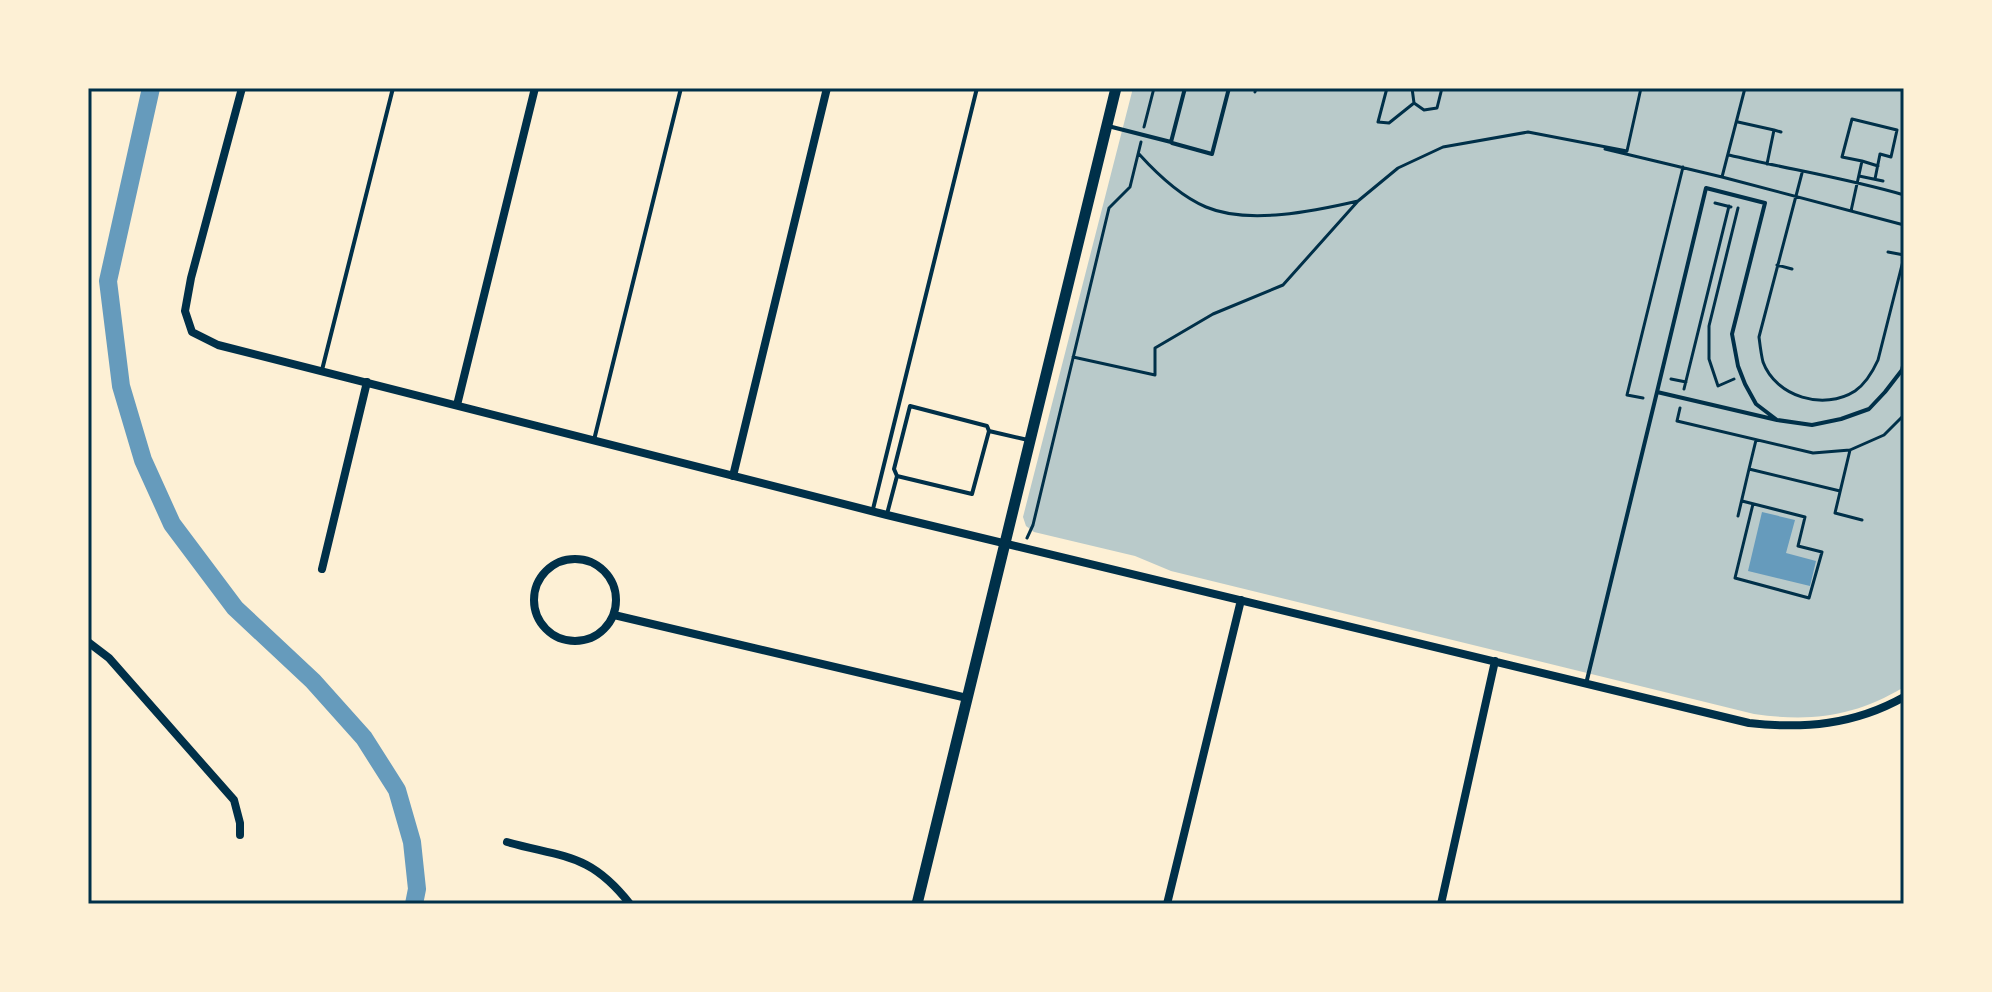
<svg xmlns="http://www.w3.org/2000/svg" width="1992" height="992" font-family="'Space Grotesk',sans-serif">
	<rect width="100%" height="100%" fill="#fdf0d5"/>
	<path fill="#b9caca" d="M 1133,88 L 1904,88 L 1904,687 C 1854,717 1811,722 1754,714 L 1171,571 L 1135,556 L 1034,532 L 1026,526 L 1023,517 Z"/>
	<path fill="#669bbc" d="M 1762,512 L 1795,520 L 1786,553 L 1816,561 L 1810,586 L 1748,571 Z"/>
	<g fill="none" stroke-linecap="round" stroke-linejoin="round">
		<path stroke="#669bbc" stroke-width="18" d="M 151,88 L 108,281 L 121,386 L 143,460 L 172,524 L 235,608 L 313,681 L 364,738 L 397,790 L 412,842 L 417,889 L 414,904"/>
		<path stroke="#003049" stroke-width="3" d="M 1387,88 L 1378,122 L 1389,123 L 1414,103
			M 1412,88 L 1414,103
			M 1255,92 L 1256,88
			M 1414,103 L 1424,110 L 1437,108 L 1442,88
			M 1738,122 L 1774,130
			M 1144,127 L 1154,88
			M 1605,149 L 1722,177 L 1745,88
			M 1139,154 C 1158,175 1180,196 1206,207 C 1248,225 1315,211 1358,201
			M 1729,155 C 1787,169 1846,178 1904,195
			M 1862,161 L 1878,166
			M 1767,164 L 1774,130 L 1781,132
			M 1802,173 L 1759,337 C 1760,345 1761,354 1763,362 C 1776,397 1824,411 1855,391 C 1865,384 1873,371 1878,360 L 1904,257
			M 1859,176 L 1883,181
			M 1722,177 L 1904,225
			M 1715,203 L 1731,207
			M 1851,211 L 1862,161 L 1842,157 L 1852,119 L 1897,130 L 1891,157 L 1880,154 L 1875,179
			M 1888,252 L 1904,255
			M 1777,265 L 1792,269
			M 1073,357 L 1155,375 L 1155,348 L 1213,314 L 1283,285 L 1358,201 L 1398,168 L 1443,147 L 1528,132 L 1627,151 L 1641,88
			M 1671,379 L 1686,382
			M 1734,379 L 1718,386 L 1709,359 L 1709,326 L 1738,208
			M 1684,389 L 1729,206
			M 1643,398 L 1627,395 L 1683,167
			M 1680,408 L 1677,421 L 1813,453 L 1850,450 L 1884,435 L 1904,415
			M 1756,440 L 1749,469 L 1840,491
			M 1850,450 L 1835,513 L 1862,520
			M 1742,501 L 1805,517 L 1798,546 L 1822,552 L 1809,598 L 1735,578 L 1753,504
			M 1738,516 L 1749,469
			M 1027,538 L 1033,525 L 1109,208 L 1130,187 L 1141,142"/>
		<path stroke="#003049" stroke-width="4" d="M 1108,126 L 1171,142 L 1185,88
			M 1172,143 L 1212,154 L 1229,88
			M 322,370 L 393,88
			M 1777,420 L 1756,404 L 1745,384 L 1738,366 L 1732,334 L 1765,203 L 1706,188 L 1657,392 L 1777,420 L 1812,425 L 1841,419 L 1869,409 L 1885,392 L 1902,370 L 1904,362
			M 594,440 L 681,88
			M 897,476 L 894,469 L 910,406 L 987,426 L 989,431
			M 873,509 L 977,88
			M 887,514 L 897,476 L 972,494 L 989,431 L 1028,440
			M 1586,684 L 1657,392"/>
		<path stroke="#003049" stroke-width="8" d="M 242,88 L 191,278 L 185,311 L 192,332 L 218,345 L 887,515 L 1749,723 C 1804,729 1854,725 1904,697
			M 457,405 L 535,88
			M 733,476 L 827,88
			M534 600a41 41 0 1 1 82 0a41 41 0 1 1-82 0Z
			M 322,569 L 367,382
			M 614,615 L 967,698
			M 88,642 L 109,658 L 234,800 L 240,823 L 240,835
			M 507,842 C 565,858 590,853 630,904
			M 1167,904 L 1241,600
			M 1441,904 L 1495,661"/>
		<path stroke="#003049" stroke-width="11" d="M 917,904 L 1116,88"/>
	</g>
	<rect width="1992" height="992" fill="none" stroke="#fdf0d5" stroke-width="180"/>
	<rect x="90" y="90" width="1812" height="812" fill="none" stroke="#003049" stroke-width="3"/>
</svg>
